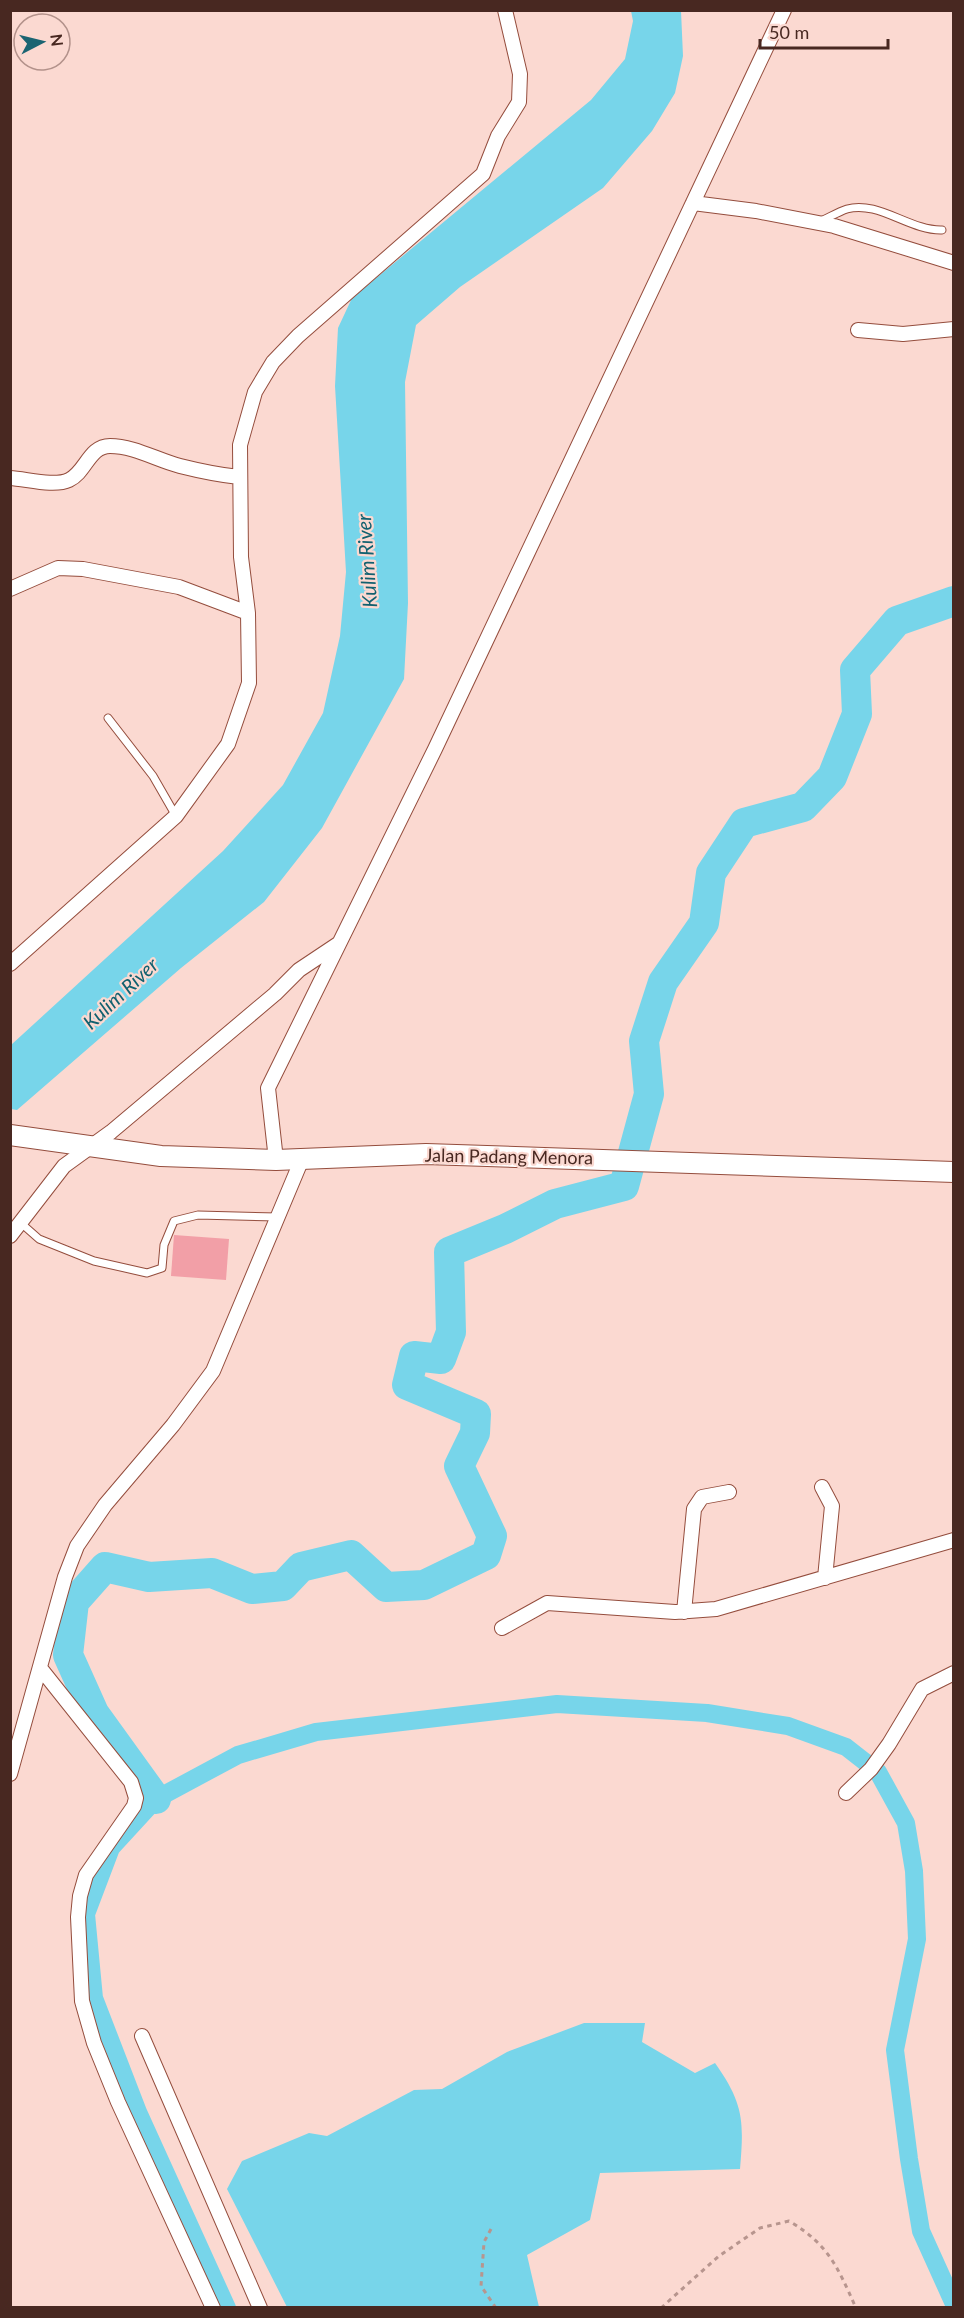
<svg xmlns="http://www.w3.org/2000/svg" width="964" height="2318" font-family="Lato,sans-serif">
	<rect width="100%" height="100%" fill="#fbd9d1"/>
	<path fill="#77d5ea" d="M 631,11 L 681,11 L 683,56 L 675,93 L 652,131 L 603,188 L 460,287 L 416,325 L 405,382 L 408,603 L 404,679 L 322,828 L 264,902 L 181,968 L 17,1110 L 11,1109 L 11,1045 L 223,851 L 283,785 L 323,713 L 340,636 L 346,572 L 335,386 L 338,328 L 352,298 L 591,100 L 625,59 L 633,21 Z
		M 584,2023 L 645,2023 L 642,2042 L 695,2073 L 715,2063 C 744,2104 744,2121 740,2169 L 600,2173 L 590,2220 L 527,2255 L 539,2307 L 287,2307 L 227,2189 L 242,2161 L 309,2133 L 327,2136 L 414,2090 L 442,2089 L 507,2052 Z"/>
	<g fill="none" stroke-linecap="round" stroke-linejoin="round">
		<path stroke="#77d5ea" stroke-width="18" d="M 227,2308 L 138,2112 L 94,1998 L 86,1914 L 111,1848 L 156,1799 L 238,1755 L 316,1732 L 557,1704 L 707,1713 L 788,1726 L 846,1747 L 878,1772 L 906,1823 L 914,1871 L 917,1939 L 895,2050 L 909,2159 L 921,2231 L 954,2304"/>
		<path stroke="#77d5ea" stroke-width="30" d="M 156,1799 L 94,1713 L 68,1655 L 74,1602 L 105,1567 L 149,1577 L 212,1573 L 252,1589 L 283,1586 L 301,1567 L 351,1555 L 386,1587 L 424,1585 L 486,1555 L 492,1536 L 459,1466 L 475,1433 L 476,1414 L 407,1385 L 414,1356 L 441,1359 L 451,1332 L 449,1252 L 505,1229 L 555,1204 L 624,1186 L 649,1094 L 644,1041 L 663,982 L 704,923 L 711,873 L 744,823 L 803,807 L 832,777 L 857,714 L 855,670 L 897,621 L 954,601"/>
	</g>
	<path fill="#f29fa7" d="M 174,1235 L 229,1239 L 226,1280 L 171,1276 Z"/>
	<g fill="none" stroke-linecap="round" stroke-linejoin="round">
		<defs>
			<path id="lane" d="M 821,221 C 830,217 838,212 847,209 C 878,200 910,231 942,230
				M 108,718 L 153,776 L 176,816
				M 22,1224 L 39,1239 L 94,1261 L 147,1273 L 162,1268 L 164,1245 L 174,1221 L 198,1215 L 277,1217"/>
			<path id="street" d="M 693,203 L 756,211 L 834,226 L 954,263
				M 858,330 L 903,334 L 954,329
				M 10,478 C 27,479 54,487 69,480 C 86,472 89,446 110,446 C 134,446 157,460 180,466 C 200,471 219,475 239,477
				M 10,589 L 58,568 L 83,569 L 179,587 L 248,613
				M 10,964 L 176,816 L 228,744 L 249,683 L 248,613 L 241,557 L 240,445 L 255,392 L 273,362 L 298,336 L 483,174 L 498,136 L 519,102 L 520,74 L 505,10
				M 276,1160 L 268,1088 L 435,749 L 784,10
				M 10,1236 L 64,1166 L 111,1132 L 275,994 L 299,970 L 338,944
				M 822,1487 L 832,1506 L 825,1578
				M 684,1612 L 694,1509 L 702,1497 L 729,1492
				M 502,1628 L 547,1603 L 675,1612 L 716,1609 L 954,1540
				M 41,1669 L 131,1782 L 136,1798 L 134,1806 L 86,1875 L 80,1896 L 78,1917 L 82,2001 L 94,2043 L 118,2102 L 213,2308
				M 10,1774 L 65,1577 L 77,1546 L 105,1505 L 173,1425 L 213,1371 L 302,1159
				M 846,1793 L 871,1769 L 889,1744 L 922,1689 L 954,1673
				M 142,2036 L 260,2308"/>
			<path id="secondary" d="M 10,1135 L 161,1156 L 276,1160 L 426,1154 L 954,1172"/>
		</defs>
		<use href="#lane" stroke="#944d3d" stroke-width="9"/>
		<use href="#street" stroke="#944d3d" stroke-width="16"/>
		<use href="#secondary" stroke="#944d3d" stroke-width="22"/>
		<path stroke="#b7958e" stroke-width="3" stroke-dasharray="4.5 4.5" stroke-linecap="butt" d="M 491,2229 L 484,2242 L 481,2286 L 496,2308
			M 661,2308 L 719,2256 L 760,2228 L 789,2221 C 829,2245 837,2266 856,2308"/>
		<use href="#lane" stroke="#fff" stroke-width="7"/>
		<use href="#street" stroke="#fff" stroke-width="14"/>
		<use href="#secondary" stroke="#fff" stroke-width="20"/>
	</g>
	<g text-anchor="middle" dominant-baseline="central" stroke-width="4.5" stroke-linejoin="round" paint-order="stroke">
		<g font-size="18" fill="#482821" stroke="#fbd9d1">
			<text transform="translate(509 1156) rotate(1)">Jalan Padang Menora</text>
		</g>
		<g font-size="20" font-style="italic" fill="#11606f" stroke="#fbd9d1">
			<text transform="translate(366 561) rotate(-94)">Kulim River</text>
			<text transform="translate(120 993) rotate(-43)">Kulim River</text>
		</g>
	</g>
	<rect width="964" height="2318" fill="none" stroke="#482821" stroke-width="24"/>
	<g transform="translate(42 42) rotate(83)"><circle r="28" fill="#fbd9d1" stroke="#b3928b" stroke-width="1.5"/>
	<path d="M0-4.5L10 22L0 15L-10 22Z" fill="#1b6472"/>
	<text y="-9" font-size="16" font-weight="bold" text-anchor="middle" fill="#482821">N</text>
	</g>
	<path d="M760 39v9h128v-9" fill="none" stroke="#482821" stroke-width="3"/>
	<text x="769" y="39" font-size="18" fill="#482821" stroke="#fbd9d1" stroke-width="4.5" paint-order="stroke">50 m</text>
</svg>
